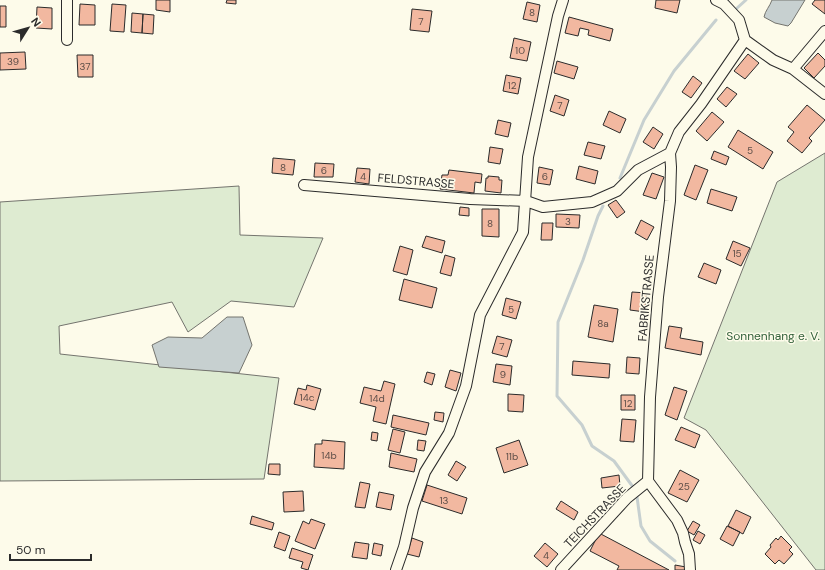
<svg xmlns="http://www.w3.org/2000/svg" width="825" height="570" font-family="'DM Sans',sans-serif">
	<rect width="100%" height="100%" fill="#fdfbea"/>
	<path fill="#deebd1" stroke="#74746e" d="M 825,153 L 825,570 L 816,570 L 706,430 L 684,418 L 777,182 Z
		M 239,186 L 240,235 L 323,238 L 294,307 L 231,301 L 188,332 L 172,302 L 59,326 L 60,354 L 279,378 L 264,479 L 0,481 L 0,202 Z"/>
	<path fill="#c7d0d0" stroke="#74746e" d="M 772,0 L 805,0 L 791,23 L 788,26 L 775,23 L 764,17 C 765,11 770,6 772,0 Z
		M 227,317 L 243,317 L 252,345 L 239,373 L 159,367 L 152,345 L 168,337 L 202,338 Z"/>
	<g fill="none" stroke-linecap="round" stroke-linejoin="round">
		<path stroke="#c7d0d0" stroke-width="3" d="M 736,9 L 746,0
			M 620,178 L 644,120 L 674,71 L 716,20
			M 603,206 L 598,216 L 583,260 L 558,322 L 557,396 L 582,425 L 592,446 L 614,461 L 633,487 L 637,497 L 641,526 L 650,541 L 675,561"/>
	</g>
	<path fill="#f2b8a0" stroke="#2b2b2b" d="M 156,0 L 170,0 L 170,12 L 156,10 Z
		M 227,0 L 236,0 L 236,4 L 226,3 Z
		M 656,0 L 680,0 L 677,13 L 655,8 Z
		M 815,0 L 825,0 L 825,14 L 812,4 Z
		M 527,2 L 540,5 L 537,22 L 523,19 Z
		M 80,4 L 95,5 L 95,25 L 79,25 Z
		M 112,4 L 126,5 L 124,32 L 110,31 Z
		M 0,6 L 6,6 L 6,27 L 0,27 Z
		M 37,7 L 52,8 L 52,29 L 36,28 Z
		M 412,9 L 432,11 L 429,32 L 410,30 Z
		M 132,13 L 143,14 L 142,33 L 131,32 Z
		M 143,14 L 154,15 L 153,34 L 142,33 Z
		M 569,17 L 613,29 L 610,41 L 588,35 L 589,30 L 580,28 L 578,36 L 565,33 Z
		M 514,38 L 531,42 L 527,61 L 510,58 Z
		M 25,52 L 26,69 L 0,70 L 0,53 Z
		M 818,53 L 825,60 L 825,66 L 814,78 L 804,68 Z
		M 748,54 L 759,63 L 745,79 L 734,71 Z
		M 77,55 L 93,55 L 93,77 L 78,77 Z
		M 557,61 L 578,67 L 574,79 L 554,73 Z
		M 506,75 L 521,78 L 518,94 L 503,91 Z
		M 693,76 L 702,83 L 691,98 L 682,92 Z
		M 727,87 L 737,94 L 726,107 L 717,99 Z
		M 555,95 L 569,100 L 564,116 L 550,111 Z
		M 807,105 L 825,120 L 809,138 L 812,141 L 802,153 L 787,141 L 794,132 L 788,127 Z
		M 609,111 L 626,119 L 620,133 L 603,125 Z
		M 712,112 L 724,122 L 707,141 L 696,131 Z
		M 498,120 L 511,123 L 508,137 L 495,134 Z
		M 653,127 L 663,134 L 654,149 L 643,142 Z
		M 738,130 L 773,152 L 763,169 L 728,147 Z
		M 588,142 L 605,146 L 601,159 L 584,155 Z
		M 490,147 L 503,149 L 500,164 L 488,162 Z
		M 714,151 L 729,157 L 726,165 L 711,159 Z
		M 273,158 L 295,160 L 293,175 L 272,173 Z
		M 315,163 L 334,164 L 333,177 L 314,177 Z
		M 695,165 L 708,170 L 696,200 L 684,195 Z
		M 579,166 L 598,171 L 595,184 L 576,179 Z
		M 539,167 L 553,170 L 550,185 L 537,183 Z
		M 357,168 L 370,169 L 369,184 L 355,182 Z
		M 449,170 L 482,174 L 481,183 L 475,182 L 474,193 L 440,189 L 442,175 L 448,175 Z
		M 652,173 L 664,177 L 656,199 L 643,195 Z
		M 488,176 L 499,177 L 499,180 L 502,180 L 501,193 L 485,191 L 486,178 L 488,178 Z
		M 711,189 L 737,197 L 732,211 L 707,203 Z
		M 616,200 L 625,212 L 617,218 L 608,205 Z
		M 460,207 L 469,208 L 469,216 L 459,215 Z
		M 482,209 L 499,209 L 499,237 L 482,236 Z
		M 556,214 L 580,215 L 579,228 L 556,227 Z
		M 641,220 L 654,227 L 647,240 L 635,233 Z
		M 542,223 L 553,223 L 552,240 L 541,240 Z
		M 426,236 L 445,241 L 442,253 L 422,247 Z
		M 733,241 L 750,248 L 741,266 L 726,259 Z
		M 400,246 L 413,250 L 407,275 L 393,271 Z
		M 445,255 L 455,258 L 451,276 L 440,273 Z
		M 704,263 L 721,270 L 716,284 L 698,277 Z
		M 404,279 L 437,288 L 432,308 L 399,300 Z
		M 632,292 L 647,293 L 645,312 L 630,310 Z
		M 506,298 L 521,302 L 516,319 L 502,315 Z
		M 594,305 L 618,309 L 613,342 L 588,337 Z
		M 669,326 L 682,328 L 680,338 L 703,342 L 701,355 L 665,348 Z
		M 497,336 L 512,340 L 507,357 L 492,353 Z
		M 627,357 L 640,358 L 639,374 L 626,373 Z
		M 573,361 L 610,364 L 609,378 L 572,375 Z
		M 496,364 L 512,366 L 510,385 L 493,382 Z
		M 450,370 L 461,373 L 456,391 L 445,387 Z
		M 427,372 L 435,374 L 432,385 L 424,382 Z
		M 384,381 L 395,384 L 386,424 L 373,421 L 376,407 L 360,403 L 364,387 L 381,391 Z
		M 307,385 L 321,389 L 315,410 L 294,404 L 298,388 L 306,390 Z
		M 674,387 L 687,391 L 677,420 L 665,415 Z
		M 508,394 L 524,395 L 523,412 L 508,411 Z
		M 621,395 L 635,395 L 635,410 L 621,410 Z
		M 435,412 L 444,413 L 443,422 L 434,420 Z
		M 393,415 L 429,423 L 426,435 L 391,427 Z
		M 622,419 L 636,420 L 634,442 L 620,441 Z
		M 681,427 L 700,435 L 695,448 L 675,440 Z
		M 393,429 L 405,432 L 400,453 L 388,450 Z
		M 372,432 L 378,433 L 377,441 L 371,440 Z
		M 322,440 L 345,442 L 344,469 L 314,467 L 315,444 L 322,444 Z
		M 418,440 L 426,441 L 424,451 L 417,450 Z
		M 519,440 L 528,465 L 504,473 L 496,448 Z
		M 391,453 L 417,459 L 414,472 L 389,467 Z
		M 456,461 L 466,467 L 457,481 L 448,475 Z
		M 269,464 L 280,464 L 280,475 L 268,474 Z
		M 680,470 L 699,480 L 687,502 L 668,493 Z
		M 619,475 L 620,486 L 602,488 L 601,478 Z
		M 360,482 L 370,484 L 365,508 L 355,507 Z
		M 427,485 L 467,498 L 462,514 L 422,501 Z
		M 303,491 L 304,511 L 284,512 L 283,492 Z
		M 379,492 L 394,495 L 391,510 L 376,507 Z
		M 561,501 L 578,512 L 574,520 L 556,509 Z
		M 736,510 L 751,517 L 743,534 L 728,526 Z
		M 252,516 L 274,523 L 272,530 L 250,524 Z
		M 311,519 L 325,524 L 315,549 L 295,541 L 303,521 L 309,524 Z
		M 693,521 L 700,525 L 694,535 L 687,531 Z
		M 727,526 L 740,532 L 733,546 L 720,539 Z
		M 698,531 L 705,535 L 700,544 L 693,540 Z
		M 279,532 L 290,536 L 285,551 L 274,547 Z
		M 599,533 L 669,570 L 617,570 L 619,566 L 590,551 Z
		M 781,536 L 792,547 L 789,550 L 793,554 L 784,564 L 779,560 L 775,564 L 765,554 L 771,547 L 770,545 L 776,538 L 778,540 Z
		M 412,538 L 423,542 L 419,557 L 407,554 Z
		M 355,542 L 369,544 L 367,559 L 352,557 Z
		M 374,543 L 383,545 L 381,556 L 372,554 Z
		M 545,543 L 558,554 L 547,567 L 534,556 Z
		M 292,548 L 313,555 L 308,570 L 301,568 L 303,562 L 289,558 Z
		M 675,565 L 686,567 L 686,570 L 675,570 Z"/>
	<g fill="none" stroke-linecap="round" stroke-linejoin="round">
		<defs>
			<path id="minor" d="M 716,0 L 724,4 L 739,20 L 745,40 L 773,60 L 793,69 L 825,94
				M 67,40 L 67,0
				M 793,69 L 825,31
				M 304,185 L 470,199 L 526,201 L 543,207 L 592,202 L 617,191 L 638,170 L 670,153
				M 396,570 L 404,547 L 413,508 L 425,472 L 449,433 L 466,386 L 480,315 L 523,232 L 528,157 L 558,16 L 563,0
				M 561,570 L 627,498 L 648,481
				M 690,570 L 689,554 L 685,542 L 683,533 L 677,520 L 648,481 L 650,397 L 658,297 L 670,201 L 671,167 L 670,153 L 679,132 L 701,104 L 745,40"/>
		</defs>
		<use href="#minor" stroke="#2b2b2b" stroke-width="12"/>
		<use href="#minor" stroke="#fdfbea" stroke-width="10"/>
	</g>
	<g text-anchor="middle" dominant-baseline="central" stroke-width="3" stroke-linejoin="round" paint-order="stroke">
		<g font-size="10" fill="#5d4e48">
			<text x="532" y="12">8</text>
			<text x="421" y="21">7</text>
			<text x="520" y="50">10</text>
			<text x="13" y="61">39</text>
			<text x="85" y="66">37</text>
			<text x="512" y="85">12</text>
			<text x="560" y="105">7</text>
			<text x="750" y="150">5</text>
			<text x="283" y="167">8</text>
			<text x="324" y="170">6</text>
			<text x="363" y="176">4</text>
			<text x="545" y="176">6</text>
			<text x="568" y="221">3</text>
			<text x="490" y="223">8</text>
			<text x="737" y="253">15</text>
			<text x="511" y="309">5</text>
			<text x="603" y="323">8a</text>
			<text x="502" y="346">7</text>
			<text x="503" y="374">9</text>
			<text x="307" y="397">14c</text>
			<text x="377" y="398">14d</text>
			<text x="628" y="403">12</text>
			<text x="329" y="455">14b</text>
			<text x="512" y="456">11b</text>
			<text x="684" y="486">25</text>
			<text x="444" y="500">13</text>
			<text x="546" y="555">4</text>
		</g>
		<g font-size="12" fill="#2b2b2b" stroke="#fdfbea">
			<text transform="translate(416 181) rotate(5)">FELDSTRASSE</text>
			<text transform="translate(646 298) rotate(-85)">FABRIKSTRASSE</text>
			<text transform="translate(595 516) rotate(-46)">TEICHSTRASSE</text>
		</g>
		<g font-size="12" fill="#34623c" stroke="#fdfbea">
			<text x="773" y="336">Sonnenhang e. V.</text>
		</g>
	</g>
	<g transform="translate(28 28) rotate(53)" stroke="#fdfbea" stroke-width="3" paint-order="stroke">
	<path d="M0-3L7 15L0 10L-7 15Z" fill="#2b2b2b"/>
	<text y="-6" font-size="11" font-weight="bold" text-anchor="middle" fill="#2b2b2b">N</text>
	</g>
	<path d="M10 554v6h81v-6" fill="none" stroke="#2b2b2b" stroke-width="2"/>
	<text x="16" y="554" font-size="12" fill="#2b2b2b" stroke="#fdfbea" stroke-width="3" paint-order="stroke">50 m</text>
</svg>
